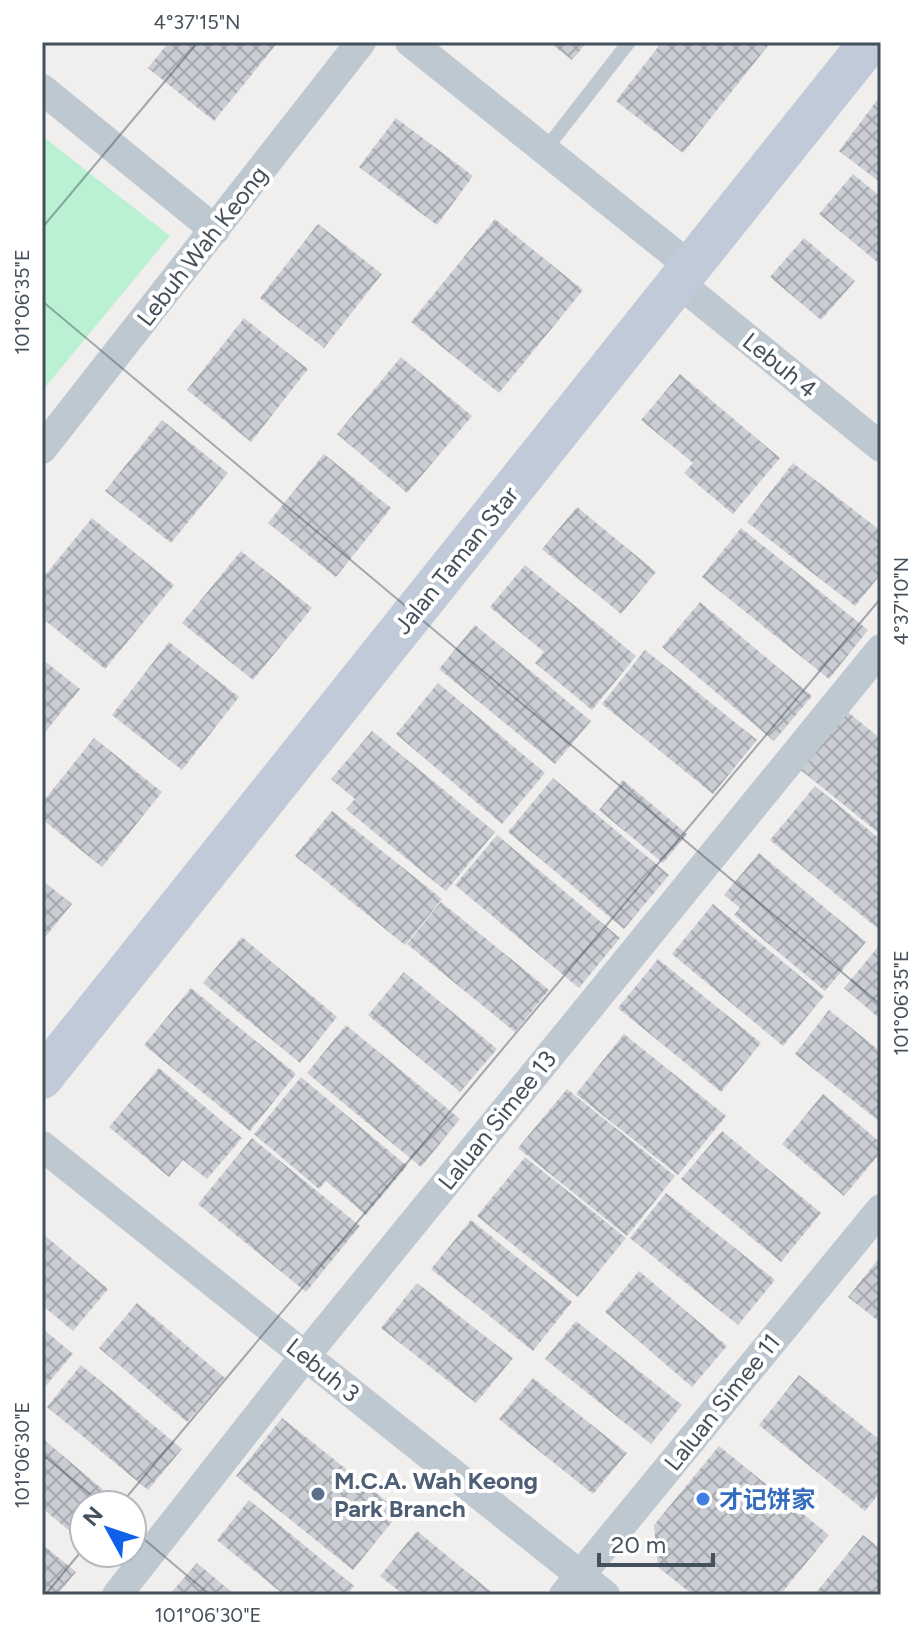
<svg xmlns="http://www.w3.org/2000/svg" width="923" height="1637" font-family="Figtree,'Noto Sans SC',sans-serif">
	<defs>
		<pattern id="building-cross-hatch" width="8" height="8" patternUnits="userSpaceOnUse" patternTransform="scale(2)"><rect width="8" height="8" fill="#cacdd3"/><path d="M0 0l8 8M0 8l8-8" fill="none" stroke="#a6a9ae"/></pattern>
	</defs>
	<rect width="100%" height="100%" fill="#f1eeee"/>
	<path fill="#baf1d3" d="M 42,136 L 170,236 L 42,391 Z"/>
	<path fill="url(#building-cross-hatch)" d="M 169,42 L 278,42 L 214,121 L 148,68 Z
		M 549,42 L 587,42 L 572,60 Z
		M 662,42 L 771,42 L 683,153 L 616,101 Z
		M 881,95 L 881,183 L 839,151 Z
		M 396,118 L 473,176 L 437,225 L 359,167 Z
		M 853,174 L 881,197 L 881,265 L 819,214 Z
		M 495,219 L 583,290 L 499,393 L 411,322 Z
		M 318,224 L 382,274 L 324,348 L 260,298 Z
		M 804,238 L 855,281 L 821,320 L 770,277 Z
		M 244,318 L 308,369 L 251,442 L 187,390 Z
		M 401,357 L 472,416 L 407,493 L 337,434 Z
		M 680,374 L 780,458 L 733,514 L 684,473 L 693,463 L 641,420 Z
		M 162,420 L 228,473 L 171,543 L 105,491 Z
		M 324,454 L 391,508 L 336,577 L 268,523 Z
		M 793,463 L 881,531 L 881,574 L 855,606 L 747,522 Z
		M 577,507 L 656,572 L 621,614 L 542,549 Z
		M 92,518 L 174,585 L 105,669 L 42,618 L 42,579 Z
		M 741,528 L 868,630 L 829,679 L 702,577 Z
		M 241,551 L 312,608 L 253,680 L 182,623 Z
		M 525,565 L 636,656 L 592,710 L 535,663 L 544,652 L 490,607 Z
		M 700,602 L 812,696 L 774,741 L 662,647 Z
		M 475,625 L 591,721 L 555,764 L 439,669 Z
		M 169,642 L 239,697 L 182,770 L 112,715 Z
		M 645,650 L 757,740 L 713,794 L 602,704 Z
		M 42,659 L 80,689 L 42,736 Z
		M 438,683 L 545,773 L 502,824 L 396,734 Z
		M 844,709 L 881,739 L 881,835 L 797,767 Z
		M 372,731 L 495,832 L 446,891 L 346,809 L 355,799 L 331,779 Z
		M 94,738 L 162,792 L 102,867 L 42,819 L 42,803 Z
		M 553,778 L 669,875 L 624,929 L 508,832 Z
		M 623,780 L 687,834 L 663,863 L 599,810 Z
		M 815,786 L 881,840 L 881,923 L 877,928 L 770,840 Z
		M 332,811 L 442,899 L 405,945 L 295,856 Z
		M 497,835 L 620,938 L 579,988 L 455,885 Z
		M 759,853 L 866,942 L 825,991 L 734,915 L 740,908 L 724,895 Z
		M 42,880 L 72,904 L 42,941 Z
		M 441,902 L 549,990 L 515,1032 L 407,944 Z
		M 713,904 L 824,996 L 783,1046 L 672,954 Z
		M 242,937 L 337,1017 L 300,1063 L 203,983 Z
		M 878,947 L 881,950 L 881,1020 L 844,988 Z
		M 658,959 L 761,1043 L 721,1092 L 618,1008 Z
		M 404,972 L 497,1049 L 460,1092 L 368,1015 Z
		M 191,988 L 296,1074 L 250,1131 L 144,1045 Z
		M 829,1010 L 881,1052 L 881,1123 L 795,1054 Z
		M 346,1025 L 460,1119 L 421,1167 L 307,1073 Z
		M 624,1034 L 726,1116 L 678,1175 L 576,1094 Z
		M 159,1068 L 242,1138 L 207,1179 L 183,1160 L 169,1177 L 109,1127 Z
		M 301,1077 L 407,1166 L 366,1215 L 326,1181 L 319,1189 L 254,1134 Z
		M 567,1089 L 675,1176 L 627,1236 L 518,1148 Z
		M 823,1094 L 881,1143 L 881,1152 L 844,1196 L 782,1144 Z
		M 722,1131 L 821,1213 L 781,1262 L 681,1179 Z
		M 252,1138 L 360,1226 L 306,1292 L 198,1204 Z
		M 525,1157 L 626,1238 L 578,1297 L 477,1216 Z
		M 666,1193 L 775,1280 L 738,1325 L 630,1238 Z
		M 471,1220 L 572,1302 L 533,1351 L 431,1269 Z
		M 42,1233 L 108,1289 L 73,1331 L 42,1305 Z
		M 881,1256 L 881,1323 L 848,1297 Z
		M 639,1271 L 727,1346 L 692,1387 L 605,1312 Z
		M 417,1283 L 513,1358 L 476,1403 L 381,1328 Z
		M 137,1303 L 225,1378 L 187,1422 L 99,1348 Z
		M 576,1321 L 682,1405 L 651,1444 L 545,1359 Z
		M 42,1328 L 73,1354 L 42,1390 Z
		M 81,1365 L 182,1449 L 148,1490 L 47,1407 Z
		M 799,1375 L 881,1441 L 881,1491 L 865,1511 L 759,1425 Z
		M 533,1378 L 627,1453 L 593,1494 L 499,1419 Z
		M 282,1418 L 400,1512 L 353,1570 L 236,1476 Z
		M 42,1438 L 121,1505 L 84,1505 L 84,1543 L 42,1508 Z
		M 719,1446 L 829,1535 L 780,1595 L 693,1595 L 658,1567 L 654,1525 Z
		M 249,1500 L 354,1586 L 347,1595 L 284,1595 L 217,1540 Z
		M 417,1531 L 495,1595 L 404,1595 L 380,1576 Z
		M 863,1535 L 881,1549 L 881,1595 L 814,1595 Z
		M 42,1544 L 76,1572 L 57,1595 L 42,1595 Z
		M 197,1563 L 235,1595 L 169,1595 Z"/>
	<g fill="none" stroke-linecap="round" stroke-linejoin="round">
		<path stroke="#bec8d1" stroke-width="14" d="M 545,150 L 629,42"/>
		<path stroke="#bec8d1" stroke-width="30" d="M 410,42 L 692,268
			M 42,89 L 215,230
			M 679,283 L 881,447
			M 42,449 L 361,42
			M 42,1146 L 605,1595
			M 117,1595 L 305,1356 L 881,649
			M 564,1595 L 881,1209"/>
		<path stroke="#c0cad9" stroke-width="42" d="M 42,1078 C 317,732 596,389 870,42"/>
	</g>
	<path fill="none" stroke="#45505d" stroke-width="2" stroke-opacity="0.45" d="M 42,228 L 198,42M 42,301 L 881,1005M 42,1454 L 103,1505M 120,1505 L 881,598M 132,1529 L 210,1595M 45,1595 L 84,1548"/>
	<circle fill="#5c6f8a" stroke="#fff" stroke-width="3" cx="318" cy="1494" r="8"/>
	<circle fill="#3f7fe0" stroke="#fff" stroke-width="3" cx="703" cy="1499" r="8"/>
	<g text-anchor="middle" dominant-baseline="central" stroke-width="8" stroke-linejoin="round" paint-order="stroke">
		<g font-size="24" fill="#45505d" stroke="#fff">
			<text transform="translate(202 246) rotate(-52)">Lebuh Wah Keong</text>
			<text transform="translate(780 365) rotate(39)">Lebuh 4</text>
			<text transform="translate(456 560) rotate(-51)">Jalan Taman Star</text>
			<text transform="translate(497 1120) rotate(-51)">Laluan Simee 13</text>
			<text transform="translate(323 1370) rotate(39)">Lebuh 3</text>
			<text transform="translate(722 1402) rotate(-51)">Laluan Simee 11</text>
		</g>
		<g font-size="24" font-weight="bold" fill="#4e5e75" stroke="#fff" text-anchor="start">
			<text x="334" y="1480">M.C.A. Wah Keong<tspan x="334" dy="28">Park Branch</tspan></text>
		</g>
		<g font-size="24" font-weight="bold" fill="#366cbe" stroke="#fff" text-anchor="start">
			<text x="719" y="1499">才记饼家</text>
		</g>
	</g>
	<rect width="923" height="1637" fill="none" stroke="#ffffff" stroke-width="88"/>
	<g transform="translate(108 1529) rotate(310)"><circle r="38" fill="#ffffff" stroke="#b5b9be" stroke-width="2"/>
	<path d="M0-6L14 30L0 20L-14 30Z" fill="#0f60eb"/>
	<text y="-12" font-size="22" font-weight="bold" text-anchor="middle" fill="#45505d">N</text>
	</g>
	<path d="M599 1553v12h114v-12" fill="none" stroke="#45505d" stroke-width="4"/>
	<text x="611" y="1553" font-size="24" fill="#45505d" stroke="#ffffff" stroke-width="6" paint-order="stroke">20 m</text>
	<rect x="44" y="44" width="835" height="1549" fill="none" stroke="#45505d" stroke-width="3"/>
	<g font-size="20" text-anchor="middle" fill="#45505d">
		<text x="197" y="29">4°37'15"N</text>
		<text transform="translate(22 302) rotate(-90)" y="7">101°06'35"E</text>
		<text transform="translate(901 601) rotate(-90)" y="7">4°37'10"N</text>
		<text transform="translate(901 1003) rotate(-90)" y="7">101°06'35"E</text>
		<text transform="translate(22 1455) rotate(-90)" y="7">101°06'30"E</text>
		<text x="208" y="1622">101°06'30"E</text>
	</g>
</svg>
